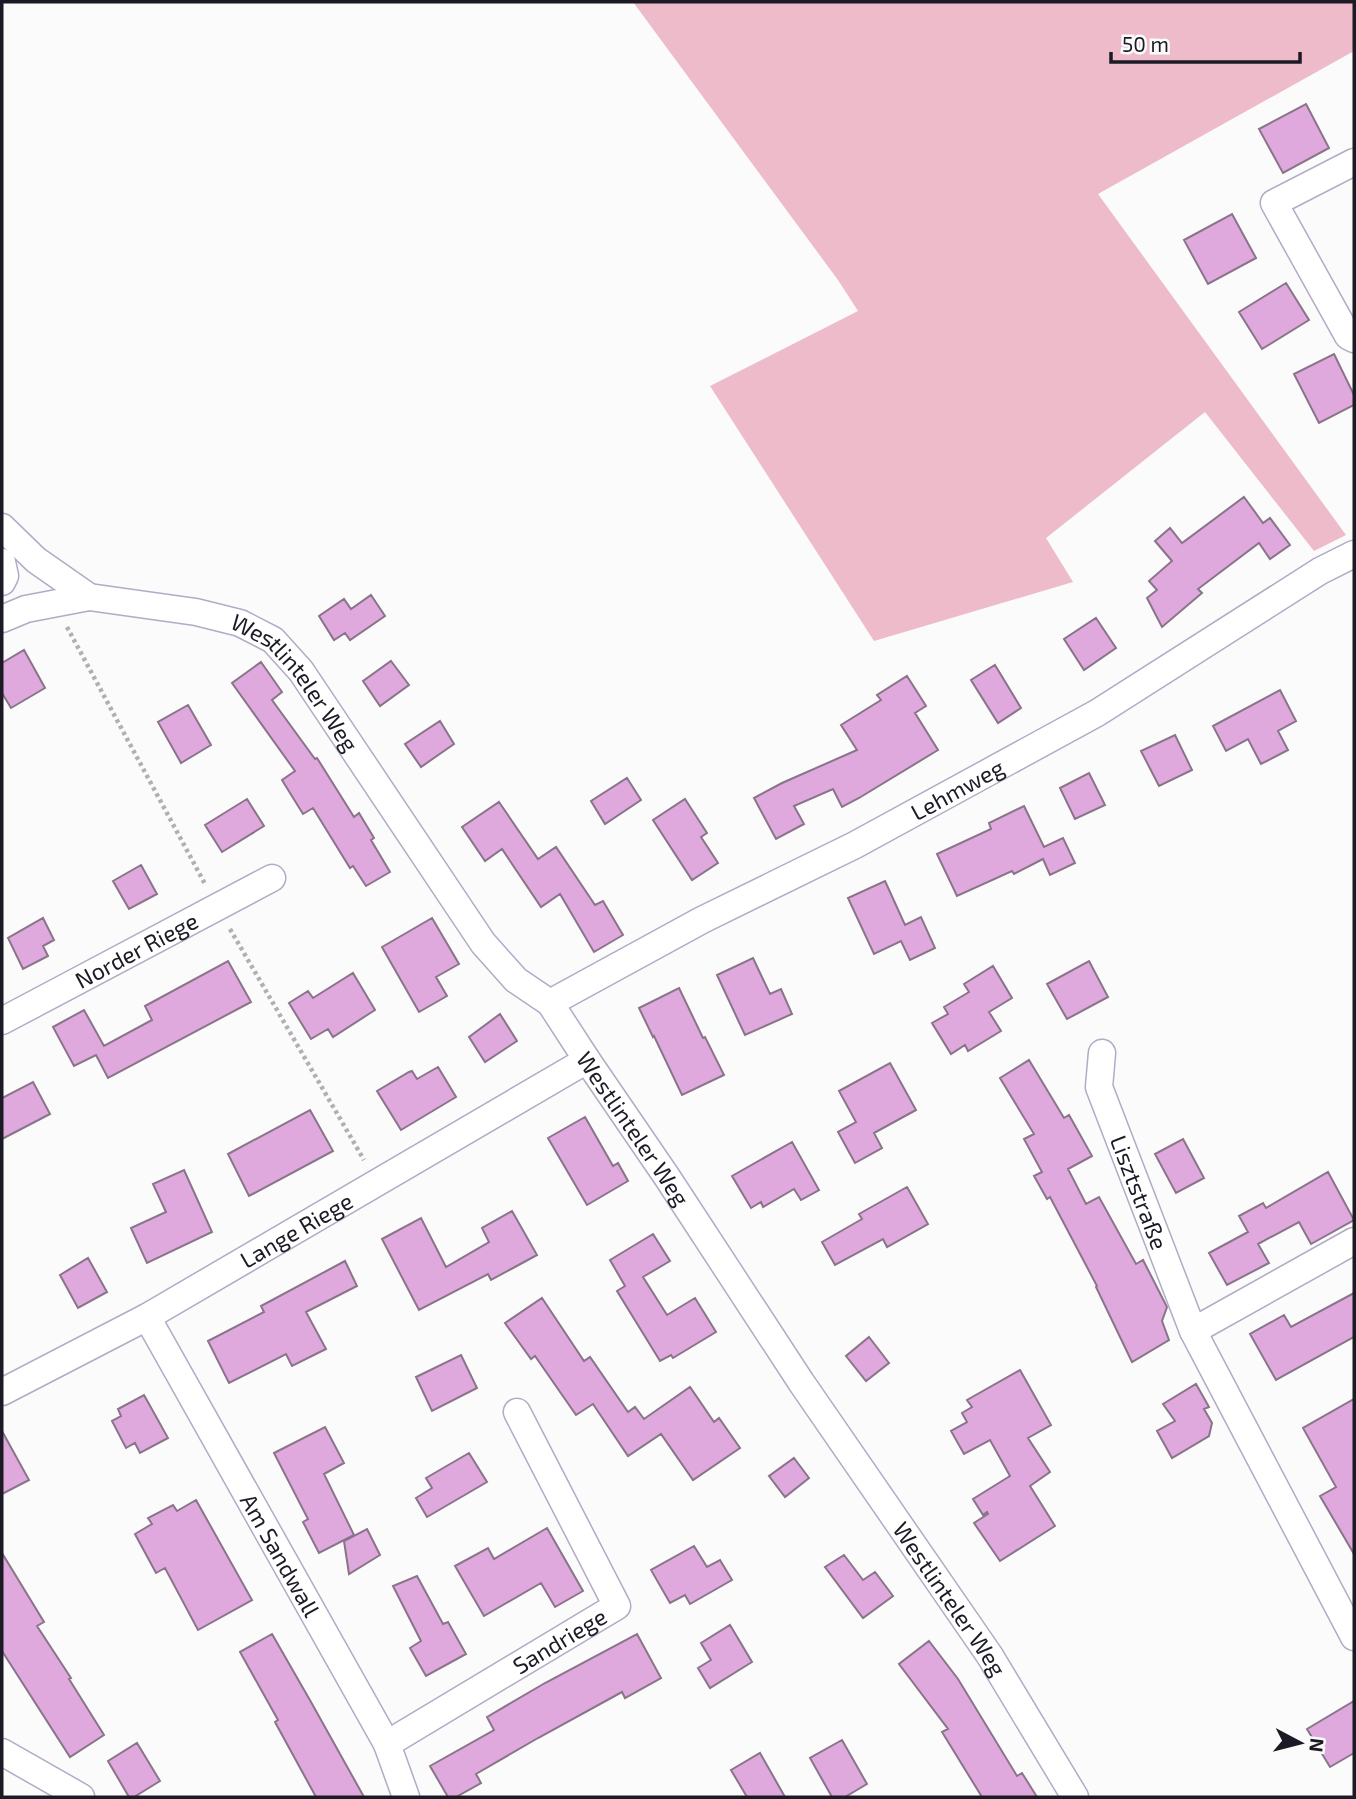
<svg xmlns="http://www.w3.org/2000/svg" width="1356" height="1799" font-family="'Exo 2',sans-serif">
	<rect width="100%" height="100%" fill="#fbfbfb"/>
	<path fill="#edbbca" d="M 633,2 L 1354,2 L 1354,51 L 1098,194 L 1346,535 L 1314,551 L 1205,412 L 1046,538 L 1073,582 L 874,641 L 710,386 L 858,311 L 838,280 Z"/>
	<path fill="#e0a9de" stroke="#897489" stroke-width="2" d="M 1306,104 L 1329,148 L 1283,173 L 1259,129 Z
		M 1232,214 L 1256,258 L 1208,284 L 1184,240 Z
		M 1286,283 L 1309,320 L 1262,349 L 1239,312 Z
		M 1334,354 L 1354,395 L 1354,405 L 1319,423 L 1294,374 Z
		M 1244,497 L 1263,523 L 1270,518 L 1290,545 L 1270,559 L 1259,543 L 1198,589 L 1202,593 L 1162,627 L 1147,598 L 1157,590 L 1149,581 L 1172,561 L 1155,541 L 1170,528 L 1182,543 Z
		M 371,595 L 385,616 L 350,640 L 345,633 L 334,640 L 319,616 L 344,599 L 351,609 Z
		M 1096,618 L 1116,648 L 1084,670 L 1064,639 Z
		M 24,650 L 45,688 L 11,708 L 2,693 L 2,663 Z
		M 391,661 L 409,685 L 380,706 L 363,681 Z
		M 261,662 L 282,692 L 272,700 L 315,759 L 317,758 L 354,817 L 359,813 L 374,838 L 371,840 L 390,872 L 366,886 L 353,866 L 350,868 L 313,808 L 303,814 L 282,780 L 295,771 L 232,683 Z
		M 995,665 L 1021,708 L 998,723 L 971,680 Z
		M 907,676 L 926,706 L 915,713 L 938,750 L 859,798 L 842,807 L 833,789 L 794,806 L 804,824 L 776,839 L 754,798 L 782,783 L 857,750 L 841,725 L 881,700 L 877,695 Z
		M 1280,690 L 1296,721 L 1278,731 L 1288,750 L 1261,764 L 1248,739 L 1226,751 L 1213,726 Z
		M 188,705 L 211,745 L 181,763 L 158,722 Z
		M 440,721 L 454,744 L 421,767 L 405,744 Z
		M 1175,735 L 1192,770 L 1159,786 L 1141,751 Z
		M 1089,773 L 1105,805 L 1075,819 L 1060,788 Z
		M 627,778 L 641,800 L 605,824 L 591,801 Z
		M 247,799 L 264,826 L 222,852 L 205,825 Z
		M 685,799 L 707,833 L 701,837 L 718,863 L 692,880 L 653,820 Z
		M 499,802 L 538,859 L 556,847 L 595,905 L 603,901 L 623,935 L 594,952 L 560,894 L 541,907 L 502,849 L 485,861 L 462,827 Z
		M 1024,806 L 1044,847 L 1063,838 L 1075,863 L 1050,875 L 1043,859 L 1014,874 L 1012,871 L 957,896 L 937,854 L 991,829 L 989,823 Z
		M 141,865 L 157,894 L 129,909 L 113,881 Z
		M 885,881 L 905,925 L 921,917 L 935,948 L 910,960 L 901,941 L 874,954 L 848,898 Z
		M 43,918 L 54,940 L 43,946 L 48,956 L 23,969 L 8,938 Z
		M 432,918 L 459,964 L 436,977 L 447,996 L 419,1012 L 382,947 Z
		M 753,958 L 770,994 L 781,989 L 792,1014 L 745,1035 L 717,975 Z
		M 228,961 L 251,1002 L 108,1078 L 96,1055 L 74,1066 L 53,1027 L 84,1010 L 104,1046 L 152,1020 L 145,1006 Z
		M 1089,961 L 1108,997 L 1067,1019 L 1047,984 Z
		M 993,966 L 1012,998 L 989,1012 L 1001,1031 L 968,1051 L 965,1045 L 951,1054 L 932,1023 L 948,1014 L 944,1007 L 969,992 L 964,984 Z
		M 353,973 L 375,1010 L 333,1037 L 328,1029 L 311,1039 L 289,1003 L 308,991 L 313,998 Z
		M 679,988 L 703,1038 L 705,1037 L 724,1075 L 682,1095 L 654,1036 L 653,1037 L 639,1008 Z
		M 500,1014 L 517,1041 L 485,1062 L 469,1037 Z
		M 1029,1060 L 1064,1118 L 1069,1115 L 1092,1156 L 1068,1169 L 1086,1204 L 1099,1197 L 1136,1264 L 1143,1260 L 1167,1307 L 1162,1321 L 1169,1340 L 1132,1362 L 1096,1287 L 1097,1286 L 1050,1197 L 1047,1199 L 1034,1176 L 1042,1172 L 1024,1139 L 1034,1134 L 1000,1078 Z
		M 890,1063 L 916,1110 L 874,1133 L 882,1148 L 855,1163 L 838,1132 L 856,1122 L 839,1091 Z
		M 438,1067 L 456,1097 L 401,1130 L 377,1091 L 409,1072 L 412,1071 L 417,1079 Z
		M 33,1082 L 50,1114 L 2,1139 L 2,1098 Z
		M 310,1110 L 333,1151 L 249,1196 L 228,1154 Z
		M 585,1117 L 613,1166 L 618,1163 L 628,1181 L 587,1205 L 548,1138 Z
		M 1183,1139 L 1204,1178 L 1176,1193 L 1155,1154 Z
		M 792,1142 L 819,1190 L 801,1200 L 794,1189 L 763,1207 L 761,1202 L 751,1208 L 732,1176 Z
		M 184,1170 L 212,1232 L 147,1263 L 131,1228 L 166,1212 L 153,1184 Z
		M 1328,1172 L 1354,1220 L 1311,1244 L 1299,1222 L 1258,1244 L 1269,1263 L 1227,1285 L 1209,1253 L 1248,1232 L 1239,1216 L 1263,1203 L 1266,1208 Z
		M 907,1187 L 928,1224 L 887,1247 L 883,1239 L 835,1265 L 822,1242 L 862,1219 L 859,1214 Z
		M 512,1211 L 537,1255 L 491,1280 L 488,1274 L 419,1310 L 382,1239 L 421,1218 L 446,1267 L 489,1242 L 482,1228 Z
		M 653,1234 L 670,1261 L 643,1277 L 667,1315 L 695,1298 L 716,1332 L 673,1358 L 671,1355 L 660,1361 L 617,1291 L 625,1286 L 610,1260 Z
		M 88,1258 L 107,1292 L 78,1308 L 60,1275 Z
		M 345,1261 L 357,1286 L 306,1312 L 326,1349 L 292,1366 L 286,1354 L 229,1383 L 208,1341 L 264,1312 L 261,1306 Z
		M 1354,1293 L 1354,1337 L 1276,1380 L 1250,1334 L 1284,1315 L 1291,1327 Z
		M 542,1298 L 584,1361 L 590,1357 L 628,1412 L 635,1407 L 644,1419 L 690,1387 L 714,1422 L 719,1418 L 740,1448 L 693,1480 L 661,1434 L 628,1456 L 593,1404 L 576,1415 L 535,1356 L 531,1359 L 505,1323 Z
		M 869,1337 L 889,1363 L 866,1381 L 846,1356 Z
		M 461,1355 L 477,1388 L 432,1411 L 416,1377 Z
		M 1020,1370 L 1051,1425 L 1028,1438 L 1050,1472 L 1030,1486 L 1055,1526 L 1000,1561 L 974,1523 L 988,1514 L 987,1512 L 983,1515 L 973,1499 L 1010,1476 L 990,1440 L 964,1454 L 951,1431 L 967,1422 L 962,1413 L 972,1407 L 967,1400 Z
		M 1196,1384 L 1209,1407 L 1204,1409 L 1212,1423 L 1209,1436 L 1172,1458 L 1157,1431 L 1175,1421 L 1163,1404 Z
		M 144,1395 L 168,1438 L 140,1453 L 135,1443 L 126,1448 L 112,1421 L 121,1416 L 118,1409 Z
		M 1354,1399 L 1354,1554 L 1320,1496 L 1336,1487 L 1303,1428 Z
		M 325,1427 L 344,1463 L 324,1474 L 354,1535 L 319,1553 L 303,1522 L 308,1519 L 274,1453 Z
		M 2,1431 L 29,1480 L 2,1494 Z
		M 469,1453 L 487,1482 L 427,1517 L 416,1498 L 432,1488 L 426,1478 Z
		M 794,1458 L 809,1478 L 785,1497 L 769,1476 Z
		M 196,1500 L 252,1600 L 198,1630 L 165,1568 L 156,1573 L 135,1534 L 152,1524 L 148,1518 L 173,1505 L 177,1511 Z
		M 547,1528 L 583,1591 L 555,1607 L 541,1583 L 484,1616 L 455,1566 L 488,1548 L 494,1559 Z
		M 367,1529 L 380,1555 L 349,1574 L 344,1541 Z
		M 694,1546 L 707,1567 L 720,1560 L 732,1580 L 690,1604 L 685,1595 L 670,1603 L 651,1570 Z
		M 2,1553 L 44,1622 L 37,1626 L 71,1678 L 69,1679 L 104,1735 L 70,1757 L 2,1651 Z
		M 844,1555 L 863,1580 L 875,1572 L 893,1596 L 863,1618 L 825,1567 Z
		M 417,1576 L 443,1624 L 448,1622 L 466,1654 L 426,1676 L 410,1648 L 421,1641 L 393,1586 Z
		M 730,1625 L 752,1662 L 710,1688 L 698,1668 L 711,1660 L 701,1643 Z
		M 272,1634 L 311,1702 L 364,1797 L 316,1797 L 275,1722 L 278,1720 L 240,1652 Z
		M 637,1634 L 661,1678 L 625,1698 L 622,1692 L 538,1738 L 476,1774 L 481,1783 L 456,1797 L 448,1797 L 430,1766 L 494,1730 L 487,1717 L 545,1683 Z
		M 929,1641 L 958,1679 L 1017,1776 L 1022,1773 L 1037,1797 L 982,1797 L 942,1732 L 948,1729 L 899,1664 Z
		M 1354,1701 L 1354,1753 L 1330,1767 L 1307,1729 Z
		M 842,1740 L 867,1784 L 845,1797 L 832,1797 L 810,1758 Z
		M 137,1743 L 160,1781 L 134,1797 L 129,1797 L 108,1761 Z
		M 760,1753 L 785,1797 L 747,1797 L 731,1770 Z"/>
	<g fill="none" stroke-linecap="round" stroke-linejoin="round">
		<defs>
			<g id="minor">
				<path d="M 1354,162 L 1274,203 L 1348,336 L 1354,339"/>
				<path d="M 2,527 L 36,560 L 89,597"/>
				<path d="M 2,562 L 5,576 L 2,582"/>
				<path id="s1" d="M 2,619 L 26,609 L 89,597 L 196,612 L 240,623 L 273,640 L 301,671 L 483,943 L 516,980 L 550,1003 L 587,1060 L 667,1177 L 801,1382 L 990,1656 L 1075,1797"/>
				<path id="s2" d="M 550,1003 L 702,920 L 855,845 L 1097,713 L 1320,571 L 1354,554"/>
				<path id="s3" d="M 2,1021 L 272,878"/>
				<path id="s4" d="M 1102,1053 L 1099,1087 L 1193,1331 L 1354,1637"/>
				<path id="s5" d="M 147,1317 L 387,1744 L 406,1797"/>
				<path d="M 1193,1331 L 1354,1241"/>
				<path id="s6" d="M 2,1392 L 147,1317 L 587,1060"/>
				<path id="s7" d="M 387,1744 L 617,1606 L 517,1412"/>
				<path d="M 2,1752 L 81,1797"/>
			</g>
		</defs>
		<use href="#minor" stroke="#b1abc6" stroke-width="29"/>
		<path stroke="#b0afb3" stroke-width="4.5" stroke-dasharray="3.5 3.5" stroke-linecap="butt" d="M 67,627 L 205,884
			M 230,929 L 364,1160"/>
		<use href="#minor" stroke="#fff" stroke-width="26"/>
	</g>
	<g text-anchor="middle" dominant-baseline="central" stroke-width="6" stroke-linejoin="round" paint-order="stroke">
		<g font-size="23" fill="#1c1a24" stroke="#fbfbfb">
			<text stroke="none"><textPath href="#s1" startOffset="326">Westlinteler Weg</textPath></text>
			<text stroke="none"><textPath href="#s2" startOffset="460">Lehmweg</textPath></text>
			<text stroke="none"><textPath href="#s3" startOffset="152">Norder Riege</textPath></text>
			<text stroke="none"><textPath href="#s1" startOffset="891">Westlinteler Weg</textPath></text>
			<text stroke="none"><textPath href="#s4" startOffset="147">Lisztstraße</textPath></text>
			<text stroke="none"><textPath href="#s6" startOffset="336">Lange Riege</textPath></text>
			<text stroke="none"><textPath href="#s5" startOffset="273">Am Sandwall</textPath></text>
			<text stroke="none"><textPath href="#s1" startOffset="1458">Westlinteler Weg</textPath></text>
			<text stroke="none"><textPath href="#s7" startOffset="201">Sandriege</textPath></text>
		</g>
	</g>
	<rect width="1356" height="1799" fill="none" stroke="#1c1a24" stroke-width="7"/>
	<g transform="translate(1300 1743) rotate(97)" stroke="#fbfbfb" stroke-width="5" paint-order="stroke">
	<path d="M0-5L12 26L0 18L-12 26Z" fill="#1c1a24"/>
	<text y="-10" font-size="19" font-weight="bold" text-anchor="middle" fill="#1c1a24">N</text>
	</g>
	<path d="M1111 52v10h189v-10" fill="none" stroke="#1c1a24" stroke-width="3.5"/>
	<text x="1122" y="52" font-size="21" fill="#1c1a24" stroke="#fbfbfb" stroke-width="5" paint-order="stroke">50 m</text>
</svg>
